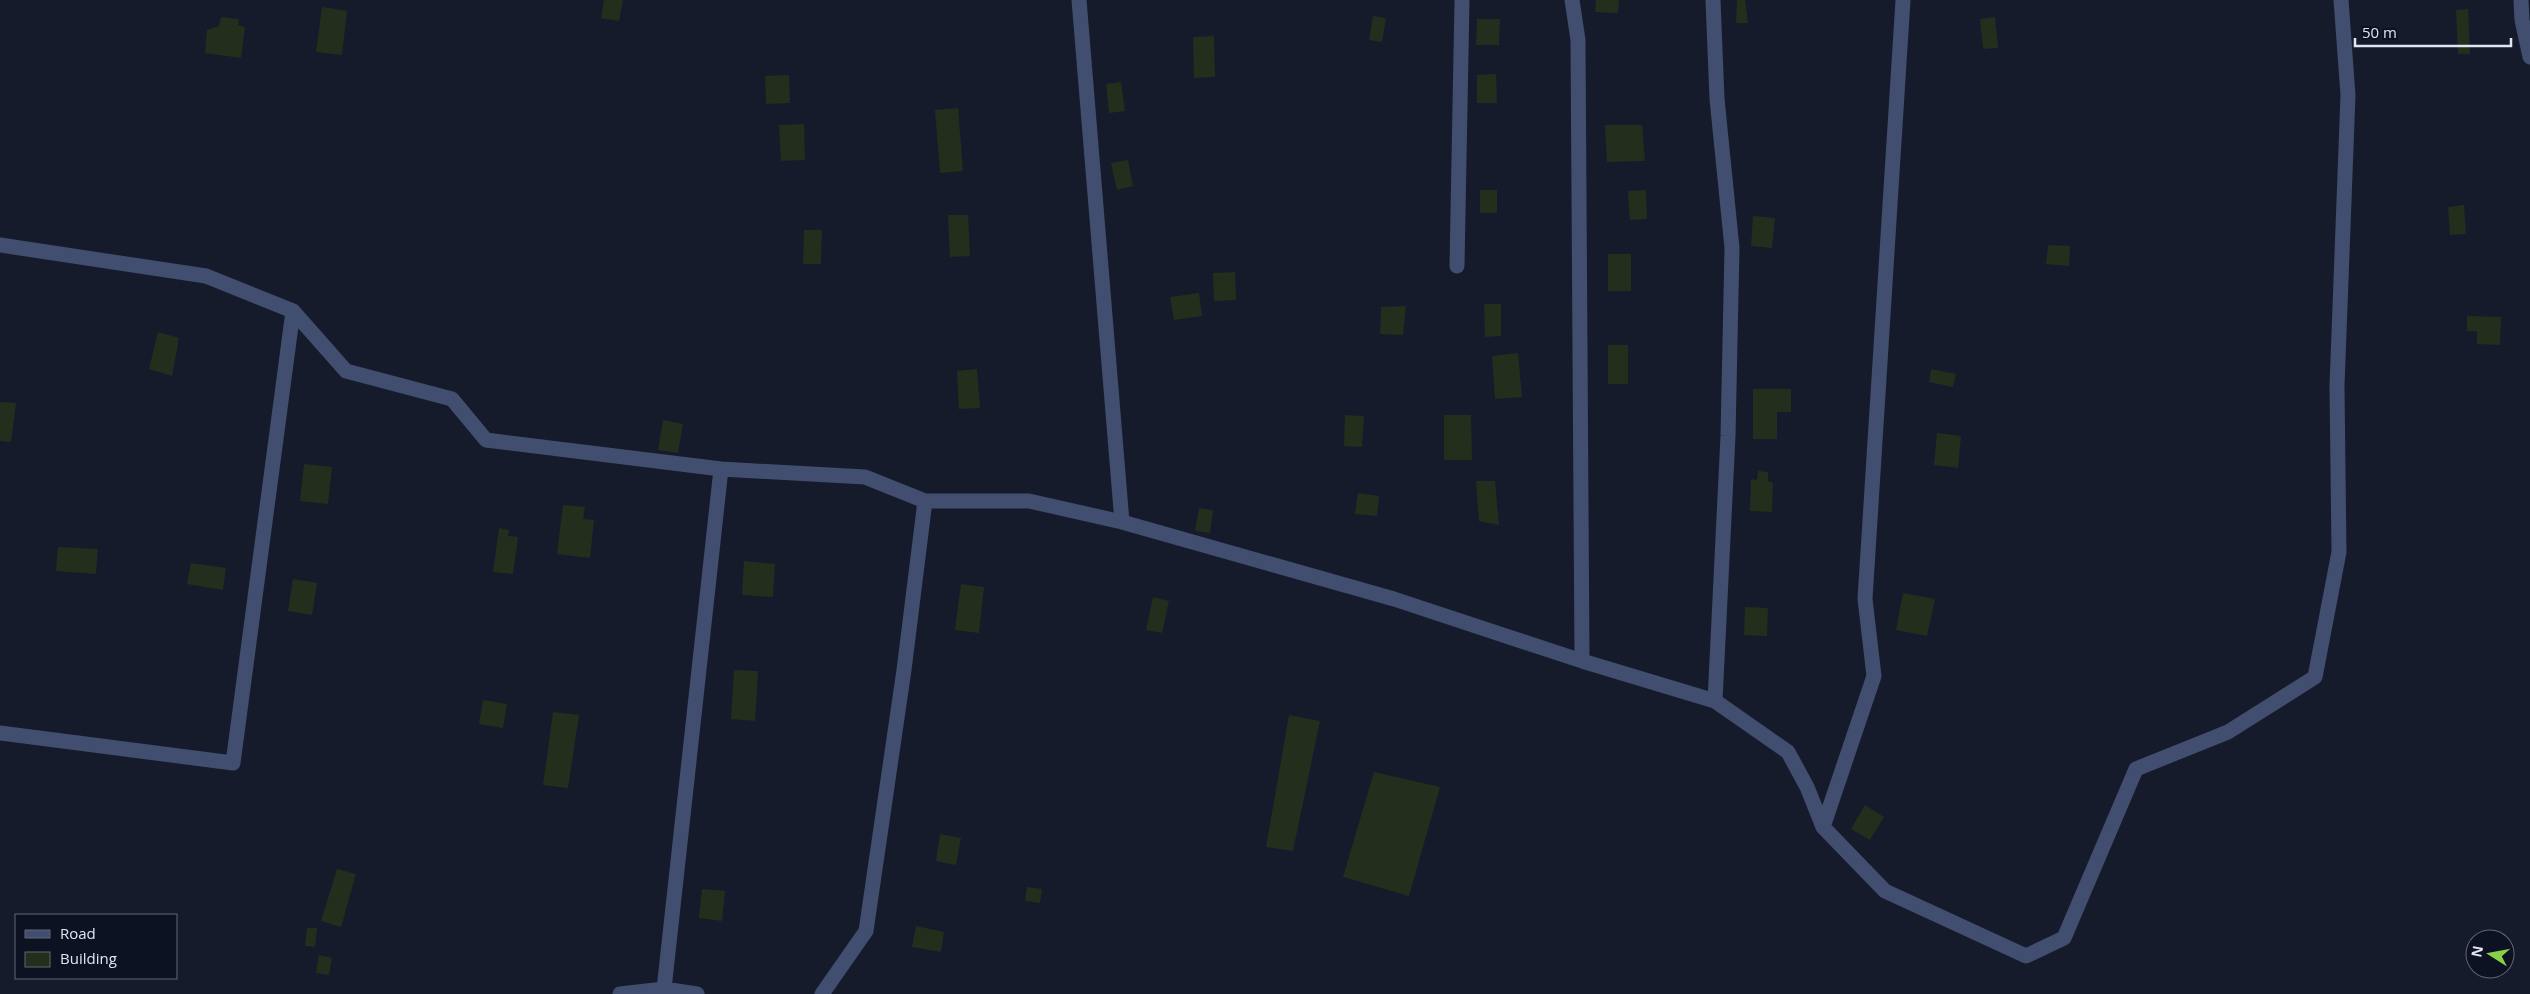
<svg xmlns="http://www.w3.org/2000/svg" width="2530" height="994" font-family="'Open Sans',sans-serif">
	<rect width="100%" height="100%" fill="#151b2b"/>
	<path fill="#242e1d" d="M 604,0 L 623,0 L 619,21 L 601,18 Z
		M 1596,0 L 1619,0 L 1618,13 L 1595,12 Z
		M 1737,0 L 1745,0 L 1748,23 L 1736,23 Z
		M 322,7 L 347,11 L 342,55 L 316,52 Z
		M 2468,9 L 2470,54 L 2458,54 L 2456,10 Z
		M 1373,16 L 1386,18 L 1382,42 L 1369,40 Z
		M 221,17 L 239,19 L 238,25 L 245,27 L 241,58 L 205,53 L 207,30 L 219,26 Z
		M 1995,17 L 1998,48 L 1983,49 L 1980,19 Z
		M 1477,19 L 1500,19 L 1499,45 L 1476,45 Z
		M 1214,36 L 1215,77 L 1194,78 L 1193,37 Z
		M 1496,74 L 1497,103 L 1477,103 L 1477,75 Z
		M 789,75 L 790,103 L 766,104 L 765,76 Z
		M 1121,82 L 1125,111 L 1109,113 L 1106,84 Z
		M 958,108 L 963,171 L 940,173 L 935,110 Z
		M 804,124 L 805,160 L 781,161 L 779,125 Z
		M 1605,125 L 1642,125 L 1645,161 L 1607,162 Z
		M 1128,160 L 1133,186 L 1117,190 L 1111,163 Z
		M 1480,190 L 1497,190 L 1497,213 L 1480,213 Z
		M 1646,190 L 1647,219 L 1630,220 L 1628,191 Z
		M 2464,205 L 2466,234 L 2450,235 L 2448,207 Z
		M 948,215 L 968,215 L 970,256 L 950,257 Z
		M 1753,216 L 1775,218 L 1772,248 L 1751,246 Z
		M 804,230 L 822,230 L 821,264 L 803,264 Z
		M 2048,245 L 2070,246 L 2069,266 L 2046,264 Z
		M 1608,254 L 1631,254 L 1631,291 L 1608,291 Z
		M 1235,272 L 1236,300 L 1214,301 L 1213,273 Z
		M 1199,293 L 1202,316 L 1174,320 L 1170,297 Z
		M 1484,304 L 1501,304 L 1501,336 L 1485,337 Z
		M 1406,306 L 1403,335 L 1380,334 L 1381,307 Z
		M 2467,316 L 2501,317 L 2500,345 L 2477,344 L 2477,331 L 2467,331 Z
		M 158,332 L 179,338 L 172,376 L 149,369 Z
		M 1608,345 L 1628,345 L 1628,384 L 1608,384 Z
		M 1518,353 L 1522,397 L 1495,399 L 1492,356 Z
		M 977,369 L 980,408 L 959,409 L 957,371 Z
		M 1931,369 L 1956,374 L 1953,387 L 1929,382 Z
		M 1753,389 L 1791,389 L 1791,412 L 1777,412 L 1777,439 L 1753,439 Z
		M 0,402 L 16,403 L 11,442 L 0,441 Z
		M 1345,415 L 1364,416 L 1362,447 L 1344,446 Z
		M 1444,415 L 1471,415 L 1472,460 L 1444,460 Z
		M 663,420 L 683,424 L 678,453 L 658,450 Z
		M 1937,433 L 1961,436 L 1958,468 L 1934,465 Z
		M 304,464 L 332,467 L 328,504 L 300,501 Z
		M 1758,471 L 1768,472 L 1768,481 L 1773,483 L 1772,512 L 1750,511 L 1751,479 L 1757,480 Z
		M 1476,481 L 1495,481 L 1499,525 L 1479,521 Z
		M 1358,493 L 1379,496 L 1377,516 L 1355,514 Z
		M 563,505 L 585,507 L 583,519 L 594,520 L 590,558 L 557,554 Z
		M 1199,508 L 1213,510 L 1210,533 L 1195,531 Z
		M 499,528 L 509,530 L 508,536 L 518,537 L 513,574 L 493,572 Z
		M 58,547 L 98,549 L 96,574 L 56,571 Z
		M 744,561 L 775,564 L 773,597 L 742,595 Z
		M 191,563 L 226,568 L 223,590 L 187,584 Z
		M 293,579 L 317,583 L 312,615 L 288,611 Z
		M 961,584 L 984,587 L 979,633 L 955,630 Z
		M 1903,593 L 1935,599 L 1927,636 L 1896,630 Z
		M 1153,597 L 1169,601 L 1162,633 L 1146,630 Z
		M 1745,607 L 1768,608 L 1767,636 L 1744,635 Z
		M 734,670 L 758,671 L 755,721 L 731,719 Z
		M 483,700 L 507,704 L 503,728 L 479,724 Z
		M 553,712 L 579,715 L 568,788 L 543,785 Z
		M 1289,715 L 1320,721 L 1293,851 L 1266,847 Z
		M 1374,772 L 1440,787 L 1409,896 L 1343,877 Z
		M 1865,805 L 1884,817 L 1870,840 L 1851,829 Z
		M 940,834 L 961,838 L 956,865 L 936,861 Z
		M 337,869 L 356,874 L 341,927 L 321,921 Z
		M 1027,887 L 1042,889 L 1040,903 L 1025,901 Z
		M 702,889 L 725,891 L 722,921 L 699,918 Z
		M 916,926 L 944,932 L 941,952 L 912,947 Z
		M 307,928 L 317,928 L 315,947 L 305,946 Z
		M 319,955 L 332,958 L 329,975 L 316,973 Z"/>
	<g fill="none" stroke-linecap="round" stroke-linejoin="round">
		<path stroke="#414e6f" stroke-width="15" d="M 1079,0 L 1122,522
			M 1572,0 L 1578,40 L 1582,661
			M 1713,0 L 1717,99 L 1732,248 L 1728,436 L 1715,701
			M 2521,0 L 2522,20 L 2530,57
			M 0,245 L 206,276 L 293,311 L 346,371 L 452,399 L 486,440 L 721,469 L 865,477 L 925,501 L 1029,501 L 1122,522 L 1394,599 L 1582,661 L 1715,701 L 1788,752 L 1807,787 L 1823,827 L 1885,891 L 2026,956 L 2064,938 L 2136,769 L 2228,732 L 2315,677 L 2339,552 L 2337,386 L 2348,95 L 2341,0
			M 1457,266 L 1462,0
			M 0,733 L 233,763 L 293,311
			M 1823,827 L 1874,676 L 1865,599 L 1903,0
			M 664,989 L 721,469
			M 620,994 L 664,989 L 697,994
			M 822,994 L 866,931 L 904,670 L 925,501"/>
	</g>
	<rect x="15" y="914" width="162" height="65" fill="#0c1221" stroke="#616674"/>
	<rect x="25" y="930" width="25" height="8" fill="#414e6f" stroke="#616674"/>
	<text x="60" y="939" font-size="15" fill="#e0e5f1">Road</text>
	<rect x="25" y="952" width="25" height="15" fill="#242e1d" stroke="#616674"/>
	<text x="60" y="964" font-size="15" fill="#e0e5f1">Building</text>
	<g transform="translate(2490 954) rotate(281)"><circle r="24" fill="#0c1221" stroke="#616674"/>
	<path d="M0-4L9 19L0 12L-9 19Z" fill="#89cf48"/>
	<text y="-8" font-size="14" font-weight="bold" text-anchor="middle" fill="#e0e5f1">N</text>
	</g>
	<path d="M2355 38v8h156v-8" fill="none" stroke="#e0e5f1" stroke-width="2.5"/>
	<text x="2362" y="38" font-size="15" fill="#e0e5f1" stroke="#0c1221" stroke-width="4" paint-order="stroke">50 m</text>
</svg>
